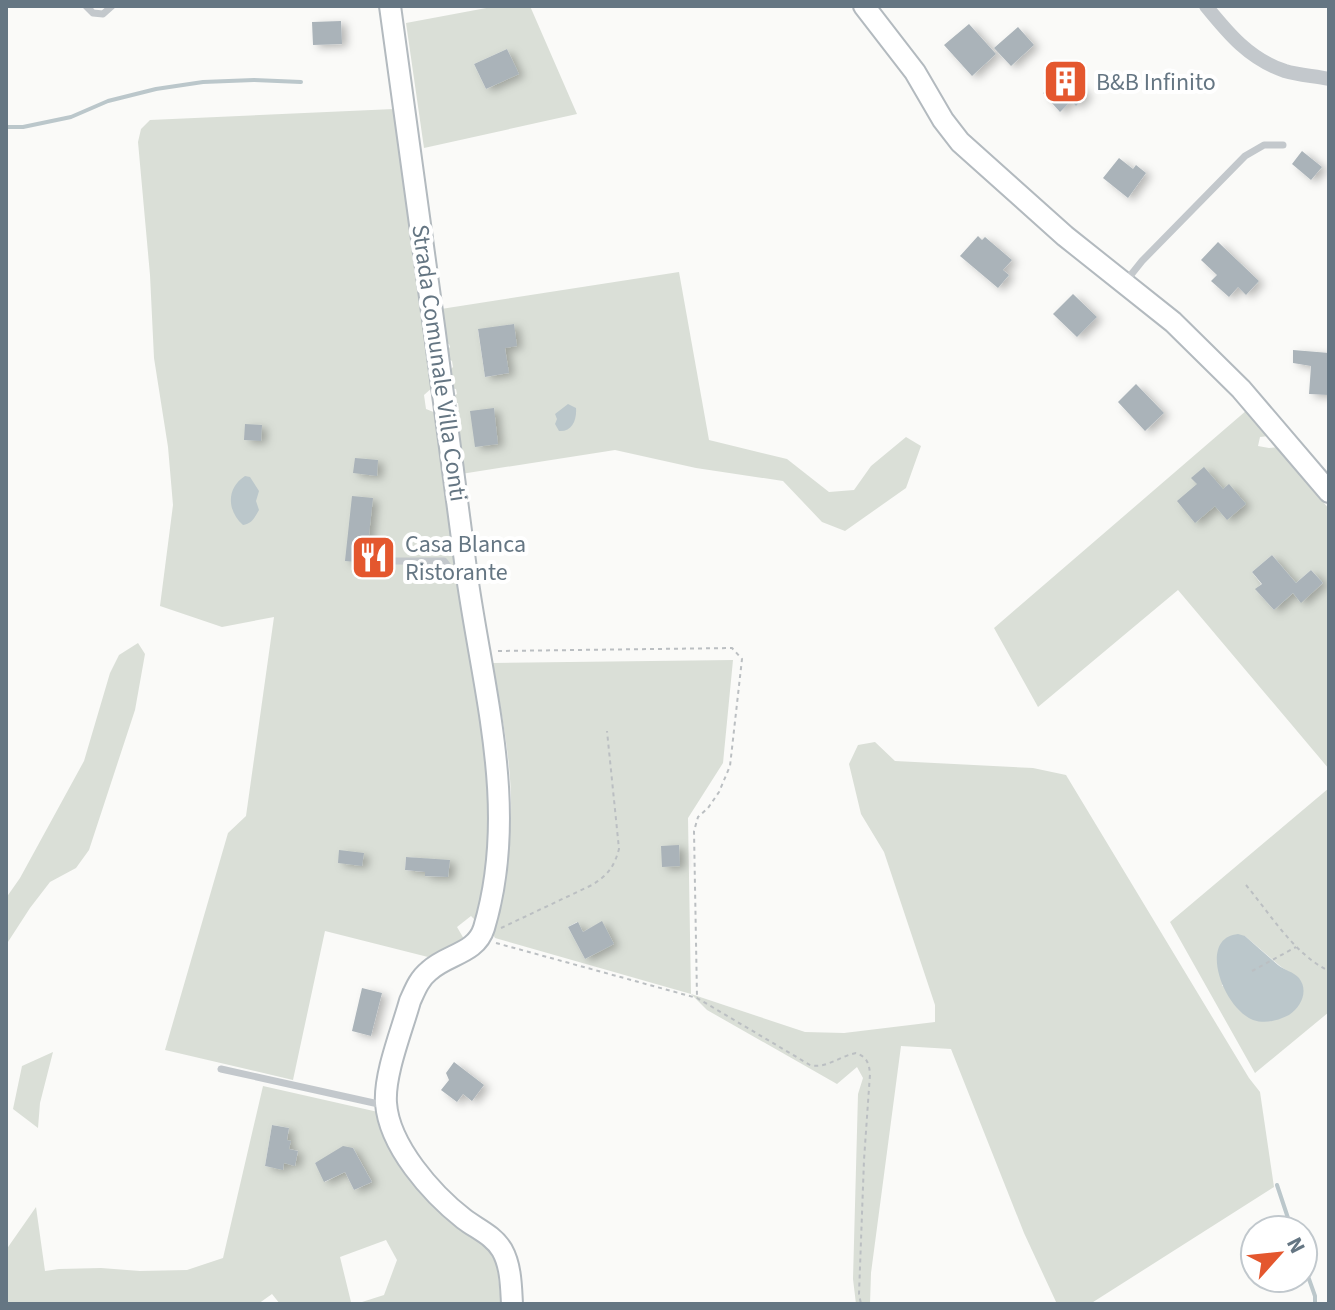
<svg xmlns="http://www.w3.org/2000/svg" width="1335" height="1310" font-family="'Source Sans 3',sans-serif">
	<defs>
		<filter id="shadow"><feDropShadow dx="5.5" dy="3" stdDeviation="4" flood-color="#0004"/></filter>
	</defs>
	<rect width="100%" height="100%" fill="#fafaf8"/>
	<path fill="#dadfd7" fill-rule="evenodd" d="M 497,6 L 530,6 L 577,114 L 424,148 L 406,23 ZM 507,49 L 518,74 L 486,89 L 474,64 Z
		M 394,109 L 433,387 L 424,395 L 426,409 L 436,413 L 488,756 L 490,807 L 489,873 L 477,922 L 471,916 L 457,927 L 464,939 L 428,957 L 325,931 L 293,1080 L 165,1050 L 228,833 L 246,816 L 274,617 L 222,627 L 160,606 L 173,505 L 168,447 L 154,358 L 150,275 L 138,142 L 141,129 L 150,120 ZM 406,857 L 449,861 L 448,877 L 425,876 L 425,872 L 405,870 Z
		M 679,272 L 709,440 L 787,459 L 829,492 L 854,490 L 871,466 L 906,437 L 921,446 L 906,488 L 845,531 L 822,522 L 783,481 L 696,468 L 615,450 L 461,474 L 454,416 L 459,410 L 458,403 L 452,403 L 451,398 L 457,394 L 456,389 L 450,388 L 448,372 L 453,367 L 452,361 L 447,358 L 446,351 L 450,347 L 449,344 L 445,343 L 441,309 ZM 514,324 L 505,348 L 508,373 L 485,377 L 478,330 Z
		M 1247,410 L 1269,436 L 1260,437 L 1258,446 L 1269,448 L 1278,447 L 1329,509 L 1329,769 L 1178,590 L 1038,707 L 994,628 ZM 1272,555 L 1296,583 L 1311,570 L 1323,583 L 1301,602 L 1293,593 L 1274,610 L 1256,590 L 1261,584 L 1252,572 Z
		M 138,643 L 145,654 L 135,710 L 89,850 L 76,868 L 50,882 L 30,908 L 6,945 L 6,898 L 20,878 L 84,761 L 110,673 L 119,655 Z
		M 733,660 L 723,763 L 688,818 L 691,994 L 805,1032 L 844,1033 L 935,1022 L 935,1005 L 884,852 L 861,814 L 849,764 L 858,745 L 875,742 L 895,761 L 1033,768 L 1066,775 L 1249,1078 L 1260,1092 L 1274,1187 L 1090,1304 L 1057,1304 L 1024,1233 L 951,1049 L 901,1046 L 871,1273 L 870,1304 L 856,1304 L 853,1279 L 858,1094 L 863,1078 L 857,1067 L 837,1084 L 707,1010 L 691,994 L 495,938 L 490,929 C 500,891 510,851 511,812 C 512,762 501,712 493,663 ZM 577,922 L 583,932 L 602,922 L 613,944 L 585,959 L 568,927 Z
		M 1329,788 L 1329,1012 L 1255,1073 L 1170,922 ZM 1245,936 L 1280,966 L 1299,979 L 1222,986 Z
		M 53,1052 L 40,1103 L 38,1128 L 13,1109 L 22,1066 Z
		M 263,1086 L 378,1112 L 400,1162 L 424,1195 L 452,1222 L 483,1244 L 493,1256 L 497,1265 L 501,1304 L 280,1304 L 272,1294 L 258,1304 L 6,1304 L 6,1250 L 36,1207 L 45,1271 L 59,1269 L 101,1268 L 140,1271 L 187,1270 L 223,1258 ZM 272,1125 L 289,1128 L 287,1140 L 290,1141 L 289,1149 L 298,1151 L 295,1165 L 284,1163 L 283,1169 L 265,1166 ZM 353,1148 L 372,1182 L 354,1190 L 345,1172 L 325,1182 L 315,1163 ZM 386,1240 L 397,1260 L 384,1295 L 362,1302 L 351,1302 L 340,1257 Z"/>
	<path fill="#bbc7cb" d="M 568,404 L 576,408 C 577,420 572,432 559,431 L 555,424 L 557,419 L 555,414 Z
		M 245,476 L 250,477 L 259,491 L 256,501 L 259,510 C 255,517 252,524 243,525 C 227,511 226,488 245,476 Z
		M 1238,934 L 1245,936 C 1256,946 1267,955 1278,965 C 1284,970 1294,972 1299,978 C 1309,991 1301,1007 1289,1015 C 1277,1021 1265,1024 1253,1020 C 1223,1008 1197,938 1238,934 Z"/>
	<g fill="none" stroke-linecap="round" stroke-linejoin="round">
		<path stroke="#bbc7cb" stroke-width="4" d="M 6,127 L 23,127 L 71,117 L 108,101 L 156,89 L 203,82 L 254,80 L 301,82
			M 1277,1185 L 1292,1230
			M 1303,1262 L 1315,1296 L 1315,1304"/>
	</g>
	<path fill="#aab3b9" filter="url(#shadow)" d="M 341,21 L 342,44 L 313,45 L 312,22 Z
		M 969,24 L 996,54 L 972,76 L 944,45 Z
		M 1018,27 L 1034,45 L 1011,66 L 994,48 Z
		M 507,49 L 519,74 L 486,89 L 474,64 Z
		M 1066,71 L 1087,95 L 1076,106 L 1071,101 L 1060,112 L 1043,93 Z
		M 1302,151 L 1322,167 L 1311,180 L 1292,164 Z
		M 1119,158 L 1133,169 L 1136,165 L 1146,173 L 1128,198 L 1103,178 Z
		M 978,236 L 982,240 L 985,237 L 1012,260 L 1003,270 L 1009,275 L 998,288 L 960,256 Z
		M 1218,242 L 1259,281 L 1246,295 L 1238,287 L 1229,297 L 1211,281 L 1217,275 L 1201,260 Z
		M 1073,294 L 1097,317 L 1077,337 L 1053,314 Z
		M 514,324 L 517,346 L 505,348 L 509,373 L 485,377 L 478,329 Z
		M 1293,350 L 1329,353 L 1329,395 L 1309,394 L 1311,366 L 1293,363 Z
		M 1136,384 L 1164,413 L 1145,431 L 1118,402 Z
		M 494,408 L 498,444 L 475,447 L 470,411 Z
		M 245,424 L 262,425 L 261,441 L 244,440 Z
		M 355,458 L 378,460 L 377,476 L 353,473 Z
		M 1204,467 L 1223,489 L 1229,484 L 1246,504 L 1227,520 L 1215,506 L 1195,523 L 1177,501 L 1197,484 L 1191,478 Z
		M 352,496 L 373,498 L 366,563 L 345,561 Z
		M 1272,555 L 1296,583 L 1311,570 L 1323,583 L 1301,603 L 1293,593 L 1274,610 L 1255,589 L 1262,584 L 1252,572 Z
		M 679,845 L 680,866 L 662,867 L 661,846 Z
		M 339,850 L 364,853 L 362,866 L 338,863 Z
		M 406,857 L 450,860 L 448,877 L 425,876 L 425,872 L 405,870 Z
		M 602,921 L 614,944 L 585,959 L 568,927 L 578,922 L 583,932 Z
		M 362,988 L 382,993 L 371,1036 L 352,1031 Z
		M 454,1062 L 484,1085 L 472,1101 L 463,1094 L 457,1102 L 441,1090 L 449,1080 L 446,1073 Z
		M 272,1125 L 289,1128 L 287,1140 L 291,1141 L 289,1149 L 298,1151 L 295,1166 L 284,1163 L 283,1170 L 265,1166 Z
		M 343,1146 L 353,1148 L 372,1182 L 354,1190 L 345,1172 L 324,1182 L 315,1163 Z"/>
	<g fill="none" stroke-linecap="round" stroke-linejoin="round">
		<defs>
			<path id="secondary" d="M 390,6 C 416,194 442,381 466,569 C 482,688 520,808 484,928 C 476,954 447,954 429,971 C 419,979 415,990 410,1001 C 402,1030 384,1074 386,1103 C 389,1146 432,1194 464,1219 C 477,1229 493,1235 502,1250 C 511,1266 511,1286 512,1304
				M 864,6 L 915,72 L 943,120 L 960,142 L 1065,236 L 1173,322 L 1241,389 L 1329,492"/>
		</defs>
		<use href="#secondary" stroke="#b3babf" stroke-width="24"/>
		<path stroke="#bbbfc2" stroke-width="2" stroke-dasharray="4 4" stroke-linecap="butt" d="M 498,651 L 732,648 L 742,659 L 730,766 L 719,792 L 708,808 L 698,817 L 694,831 L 697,997
			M 1246,885 C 1271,915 1294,954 1329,971
			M 501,928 L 592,885 C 608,875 614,867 619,849 L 607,731
			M 496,943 L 697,998 L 810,1065 C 826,1069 840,1056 856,1053 C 867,1057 869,1063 870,1074 L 864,1160 L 859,1294 L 861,1304
			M 1252,971 L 1296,947"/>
		<path stroke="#c3c8cc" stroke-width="7" d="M 86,6 L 93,13 L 103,14 L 112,6
			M 1126,281 L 1142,261 L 1245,156 L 1264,145 L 1283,145
			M 391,561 L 444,561 L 454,574 L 465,575
			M 221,1069 L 383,1105"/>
		<path stroke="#c3c8cc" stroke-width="14" d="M 1206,6 C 1228,33 1249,59 1285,71 C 1298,75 1315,76 1329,79"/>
		<use href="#secondary" stroke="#fff" stroke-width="20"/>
	</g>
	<defs>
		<symbol id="building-square" viewBox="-11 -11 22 22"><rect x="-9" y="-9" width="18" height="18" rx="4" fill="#e4572e" stroke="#fff"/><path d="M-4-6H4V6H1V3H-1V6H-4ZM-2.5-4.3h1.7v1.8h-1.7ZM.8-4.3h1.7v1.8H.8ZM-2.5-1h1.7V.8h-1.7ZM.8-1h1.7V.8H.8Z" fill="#fff"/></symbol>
		<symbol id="restaurant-square" viewBox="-11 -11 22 22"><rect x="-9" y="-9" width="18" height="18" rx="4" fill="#e4572e" stroke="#fff"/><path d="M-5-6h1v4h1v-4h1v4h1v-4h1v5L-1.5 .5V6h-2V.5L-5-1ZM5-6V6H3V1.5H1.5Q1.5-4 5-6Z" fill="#fff"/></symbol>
	</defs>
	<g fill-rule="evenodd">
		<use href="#building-square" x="1040" y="56" width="51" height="51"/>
		<use href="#restaurant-square" x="348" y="532" width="51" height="51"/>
	</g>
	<g text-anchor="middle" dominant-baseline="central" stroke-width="8" stroke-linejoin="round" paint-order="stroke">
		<g font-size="24" fill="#657683" stroke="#fff" text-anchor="start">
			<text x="1096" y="82">B&amp;B Infinito</text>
			<text x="405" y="544">Casa Blanca<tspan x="405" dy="28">Ristorante</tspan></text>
		</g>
		<g font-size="24" fill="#657683" stroke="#fff">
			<text transform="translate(439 363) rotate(82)">Strada Comunale Villa Conti</text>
		</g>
	</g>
	<rect width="1335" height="1310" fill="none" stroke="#657683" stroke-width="16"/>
	<g transform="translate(1279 1254) rotate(63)"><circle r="38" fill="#ffffff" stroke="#c1c8cd" stroke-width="2"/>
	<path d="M0-6L14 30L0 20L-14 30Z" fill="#e4572e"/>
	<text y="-12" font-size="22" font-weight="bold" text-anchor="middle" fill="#657683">N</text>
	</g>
</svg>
